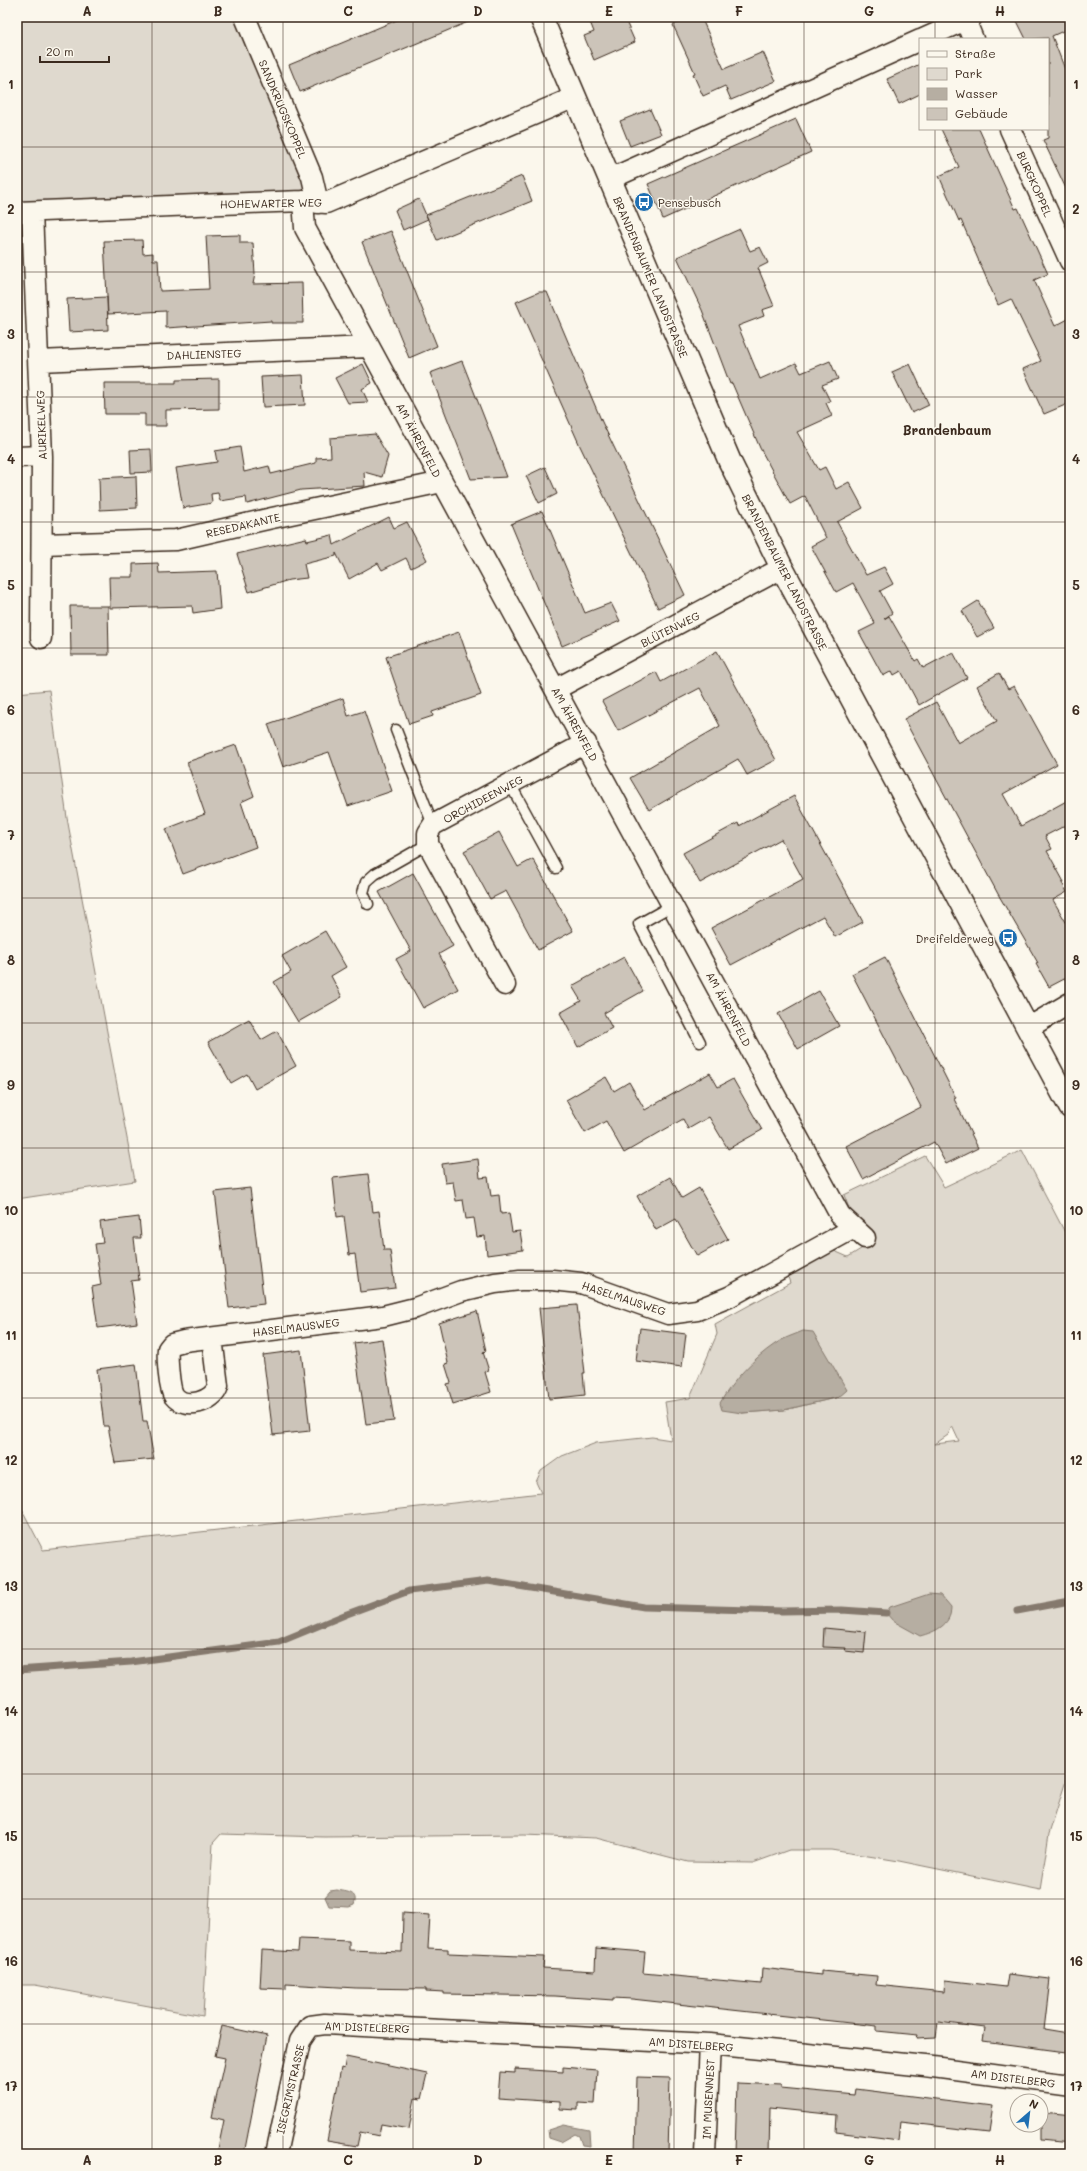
<svg xmlns="http://www.w3.org/2000/svg" width="1087" height="2171" font-family="Mali,sans-serif">
	<rect width="100%" height="100%" fill="#fbf7ec"/>
	<filter id="ink" filterUnits="userSpaceOnUse"><feTurbulence type="fractalNoise" baseFrequency=".025" numOctaves="2"/><feDisplacementMap in="SourceGraphic" scale="8" xChannelSelector="R" yChannelSelector="G"/><feConvolveMatrix kernelMatrix="1 2 1 2 8 2 1 2 1" color-interpolation-filters="sRGB"/></filter>
	<g filter="url(#ink)">
		<path fill="#dfd9ce" stroke="#8d8276" fill-rule="evenodd" d="M 17,17 L 238,17 L 308,191 L 17,203 Z
			M 49,690 L 67,818 L 135,1181 L 17,1199 L 17,693 Z
			M 1022,1150 L 1070,1242 L 1070,1768 L 1049,1834 L 1040,1890 L 899,1861 L 831,1850 L 789,1850 L 753,1863 L 688,1862 L 596,1838 L 524,1835 L 324,1837 L 221,1834 L 213,1843 L 203,2016 L 35,1985 L 19,1985 L 17,1989 L 17,1500 L 43,1550 L 541,1493 L 536,1482 L 541,1471 L 562,1456 L 596,1443 L 652,1437 L 671,1440 L 665,1402 L 690,1398 L 717,1334 L 715,1324 L 790,1283 L 787,1274 L 832,1250 L 848,1257 L 864,1247 L 844,1195 L 925,1156 L 944,1187 ZM 839,1397 L 784,1410 L 742,1413 ZM 952,1426 L 959,1441 L 935,1444 L 948,1435 Z"/>
		<path fill="#b6aea2" stroke="#85796d" d="M 803,1331 L 813,1332 L 847,1390 L 839,1397 L 784,1410 L 742,1413 L 722,1410 L 720,1403 C 733,1380 753,1359 775,1344 C 783,1338 794,1335 803,1331 Z
			M 929,1594 L 940,1595 L 951,1608 C 951,1625 935,1632 920,1636 L 893,1621 L 886,1613 L 890,1607 Z
			M 337,1890 C 347,1892 359,1892 354,1905 L 349,1907 L 329,1906 L 325,1897 L 330,1891 Z
			M 563,2125 L 589,2130 L 590,2146 L 582,2145 L 579,2136 L 575,2134 L 561,2142 L 549,2138 L 548,2130 Z"/>
		<g fill="none" stroke-linecap="round" stroke-linejoin="round">
			<path stroke="#85796d" stroke-width="7" d="M 1017,1611 L 1070,1601
				M 17,1670 L 131,1662 L 279,1642 L 347,1614 L 409,1591 L 488,1581 L 644,1607 L 782,1611 L 842,1610 L 886,1613"/>
		</g>
		<path fill="#ccc4b9" stroke="#3b2a1e" d="M 404,17 L 480,17 L 300,92 L 289,65 Z
			M 588,17 L 624,17 L 635,42 L 594,60 L 584,36 L 594,32 Z
			M 691,17 L 701,17 L 724,69 L 763,52 L 776,81 L 731,100 L 725,86 L 703,96 L 693,74 L 695,73 L 673,25 Z
			M 1015,17 L 1070,17 L 1070,28 L 1052,36 L 1070,82 L 1070,197 L 1043,140 L 1048,138 L 1048,38 L 1026,39 Z
			M 920,64 L 920,94 L 899,104 L 887,79 Z
			M 650,109 L 661,134 L 630,146 L 620,121 Z
			M 796,119 L 811,152 L 663,219 L 648,184 Z
			M 941,129 L 979,129 L 1015,209 L 1018,208 L 1048,274 L 1034,280 L 1055,326 L 1070,318 L 1070,403 L 1044,414 L 1023,369 L 1041,361 L 1011,299 L 998,305 L 961,220 L 959,221 L 939,176 L 959,167 Z
			M 522,176 L 532,201 L 437,240 L 426,215 L 428,219 L 403,230 L 395,210 L 419,199 L 426,215 Z
			M 740,229 L 750,251 L 760,247 L 768,263 L 758,268 L 774,306 L 762,310 L 764,316 L 738,326 L 760,379 L 796,363 L 801,373 L 830,361 L 838,379 L 822,385 L 830,401 L 826,403 L 832,416 L 797,432 L 819,470 L 825,467 L 836,489 L 849,482 L 863,508 L 837,522 L 866,575 L 884,567 L 893,584 L 880,591 L 892,613 L 884,619 L 889,616 L 915,661 L 918,659 L 923,668 L 953,652 L 967,678 L 919,705 L 901,671 L 894,675 L 892,671 L 883,676 L 859,632 L 875,624 L 853,583 L 836,592 L 811,546 L 826,538 L 805,496 L 790,504 L 760,448 L 732,383 L 730,384 L 702,310 L 677,257 Z
			M 391,231 L 437,346 L 409,358 L 362,242 Z
			M 240,235 L 240,243 L 253,243 L 255,274 L 253,284 L 302,283 L 303,323 L 271,323 L 271,321 L 166,328 L 166,311 L 108,314 L 104,241 L 142,240 L 143,254 L 153,253 L 153,260 L 158,260 L 160,291 L 209,289 L 206,236 Z
			M 539,292 L 547,292 L 602,422 L 685,595 L 658,608 L 580,446 L 516,302 Z
			M 107,297 L 108,330 L 69,332 L 67,299 Z
			M 462,361 L 491,435 L 507,477 L 471,479 L 446,415 L 430,373 Z
			M 363,364 L 372,383 L 362,389 L 368,402 L 348,403 L 335,378 Z
			M 910,364 L 929,405 L 912,413 L 892,372 Z
			M 303,375 L 305,405 L 263,407 L 261,377 Z
			M 219,379 L 219,409 L 166,410 L 166,426 L 145,426 L 145,414 L 105,414 L 104,383 L 176,383 L 176,380 Z
			M 375,434 L 388,456 L 382,477 L 364,472 L 365,486 L 301,490 L 247,504 L 246,497 L 220,501 L 218,493 L 211,494 L 212,503 L 183,508 L 176,468 L 217,462 L 215,451 L 240,447 L 244,472 L 269,466 L 271,474 L 316,463 L 316,458 L 331,457 L 330,438 Z
			M 151,449 L 152,472 L 131,473 L 130,450 Z
			M 545,467 L 557,494 L 539,503 L 526,476 Z
			M 136,476 L 137,508 L 100,510 L 99,478 Z
			M 542,511 L 585,613 L 611,603 L 620,621 L 562,646 L 511,524 Z
			M 389,517 L 394,528 L 407,522 L 427,560 L 411,568 L 406,558 L 382,570 L 378,563 L 349,579 L 336,553 L 336,556 L 304,564 L 307,578 L 289,580 L 249,592 L 237,554 L 306,538 L 307,541 L 332,535 L 334,545 Z
			M 158,563 L 159,573 L 217,571 L 220,609 L 193,613 L 192,606 L 110,608 L 109,577 L 133,577 L 133,564 Z
			M 978,601 L 994,628 L 977,637 L 962,611 Z
			M 70,606 L 108,606 L 109,655 L 71,655 Z
			M 459,632 L 481,695 L 432,712 L 433,716 L 409,724 L 386,657 Z
			M 717,651 L 776,760 L 747,775 L 738,759 L 649,810 L 630,778 L 720,726 L 700,688 L 618,731 L 602,701 L 656,672 L 661,682 Z
			M 999,673 L 1008,689 L 1014,686 L 1057,764 L 1003,794 L 1021,826 L 1070,799 L 1070,823 L 1045,836 L 1052,849 L 1047,851 L 1064,882 L 1062,883 L 1067,892 L 1053,900 L 1070,929 L 1070,976 L 1049,987 L 1036,964 L 1038,963 L 998,894 L 904,719 L 936,702 L 958,743 L 997,721 L 977,686 Z
			M 343,698 L 348,716 L 364,711 L 392,791 L 348,806 L 329,752 L 283,767 L 268,724 Z
			M 236,745 L 254,796 L 241,802 L 256,847 L 183,874 L 166,829 L 205,814 L 187,762 Z
			M 794,796 L 863,922 L 835,937 L 823,916 L 731,965 L 711,928 L 803,879 L 781,839 L 700,883 L 683,853 L 738,823 L 739,826 Z
			M 499,832 L 518,867 L 533,859 L 573,931 L 538,950 L 506,891 L 490,899 L 464,851 Z
			M 413,873 L 453,946 L 439,954 L 458,989 L 423,1008 L 396,959 L 411,951 L 379,892 Z
			M 325,931 L 346,967 L 331,976 L 342,997 L 298,1022 L 274,982 L 291,972 L 282,956 Z
			M 624,957 L 643,991 L 604,1013 L 612,1028 L 578,1047 L 560,1013 L 581,1001 L 572,986 Z
			M 885,957 L 956,1098 L 954,1099 L 978,1148 L 946,1164 L 934,1142 L 863,1179 L 846,1146 L 921,1107 L 852,974 Z
			M 819,991 L 839,1026 L 798,1049 L 778,1014 Z
			M 249,1019 L 261,1040 L 277,1031 L 296,1066 L 255,1089 L 247,1074 L 231,1083 L 208,1042 Z
			M 710,1073 L 718,1087 L 733,1079 L 762,1130 L 728,1149 L 709,1117 L 688,1129 L 683,1119 L 624,1153 L 606,1121 L 585,1133 L 566,1100 L 606,1077 L 614,1091 L 629,1082 L 645,1110 Z
			M 478,1159 L 480,1178 L 488,1177 L 491,1196 L 499,1195 L 501,1214 L 509,1213 L 512,1232 L 520,1231 L 523,1250 L 487,1255 L 485,1236 L 477,1237 L 474,1218 L 466,1219 L 463,1200 L 456,1201 L 453,1182 L 445,1183 L 442,1164 Z
			M 368,1174 L 373,1212 L 379,1211 L 384,1250 L 390,1250 L 395,1288 L 360,1292 L 355,1254 L 349,1255 L 344,1216 L 337,1217 L 333,1178 Z
			M 670,1177 L 682,1198 L 699,1188 L 728,1239 L 697,1256 L 676,1219 L 656,1230 L 637,1196 Z
			M 250,1188 L 264,1304 L 229,1308 L 215,1192 Z
			M 139,1217 L 141,1238 L 134,1238 L 139,1280 L 131,1281 L 137,1323 L 98,1328 L 92,1287 L 101,1285 L 95,1244 L 103,1243 L 100,1222 Z
			M 577,1305 L 585,1373 L 583,1373 L 585,1395 L 549,1399 L 539,1308 Z
			M 477,1311 L 486,1351 L 483,1352 L 489,1371 L 485,1372 L 491,1392 L 453,1404 L 447,1384 L 451,1383 L 445,1364 L 448,1363 L 439,1323 Z
			M 640,1328 L 686,1334 L 682,1367 L 636,1361 Z
			M 382,1339 L 394,1421 L 366,1424 L 354,1343 Z
			M 301,1350 L 310,1431 L 273,1435 L 263,1355 Z
			M 136,1364 L 143,1421 L 147,1421 L 154,1459 L 115,1463 L 108,1426 L 104,1426 L 97,1369 Z
			M 824,1628 L 866,1632 L 864,1653 L 845,1651 L 846,1648 L 823,1647 Z
			M 403,1913 L 430,1915 L 428,1948 L 448,1949 L 448,1953 L 544,1957 L 543,1968 L 595,1971 L 596,1948 L 645,1952 L 643,1973 L 761,1984 L 762,1968 L 821,1975 L 821,1971 L 877,1976 L 876,1985 L 944,1992 L 945,1980 L 1006,1987 L 1008,1974 L 1050,1979 L 1044,2030 L 1068,2034 L 1066,2052 L 983,2041 L 985,2028 L 938,2022 L 936,2037 L 917,2038 L 918,2035 L 877,2031 L 877,2026 L 632,1999 L 613,1998 L 613,2000 L 555,1996 L 444,1994 L 444,1992 L 426,1991 L 426,1989 L 356,1988 L 286,1984 L 286,1989 L 260,1988 L 262,1950 L 298,1952 L 299,1939 L 349,1941 L 349,1950 L 402,1952 Z
			M 222,2026 L 267,2036 L 244,2154 L 217,2154 L 224,2120 L 212,2117 L 225,2058 L 215,2056 Z
			M 346,2057 L 427,2074 L 421,2099 L 415,2098 L 409,2129 L 381,2124 L 379,2136 L 360,2132 L 357,2146 L 327,2141 L 341,2068 L 344,2069 Z
			M 563,2067 L 597,2070 L 595,2104 L 578,2103 L 578,2110 L 560,2109 L 560,2102 L 498,2098 L 500,2072 L 515,2073 L 515,2069 L 563,2072 Z
			M 637,2077 L 670,2078 L 668,2154 L 635,2154 Z
			M 737,2083 L 781,2085 L 781,2088 L 855,2095 L 856,2089 L 992,2106 L 988,2132 L 901,2122 L 899,2140 L 836,2132 L 837,2115 L 770,2108 L 769,2154 L 735,2154 Z
			M 1041,2112 L 1070,2115 L 1070,2142 L 1041,2139 Z"/>
		<g fill="none" stroke-linecap="round" stroke-linejoin="round">
			<defs>
				<path id="lane" d="M 396,730 L 433,825
					M 510,784 L 556,868
					M 368,904 L 363,893 L 366,882 L 375,874 L 428,844
					M 673,905 L 639,924 L 700,1042"/>
				<path id="street" d="M 245,17 L 312,177 L 318,203
					M 964,17 L 973,39
					M 923,39 L 972,17
					M 1010,129 L 1070,261
					M 610,179 L 920,40
					M 303,201 L 305,228 C 483,557 662,886 840,1215 L 865,1238
					M 17,212 L 303,201 L 326,203 L 575,97
					M 32,212 L 42,456 L 41,638
					M 39,361 L 369,347
					M 17,457 L 42,456
					M 42,544 L 176,540 L 272,518 L 442,482
					M 556,689 L 782,568
					M 505,985 L 428,844 L 428,833 L 433,825 L 586,743
					M 1028,1028 L 1070,1003
					M 212,1338 L 218,1386 C 214,1402 185,1410 174,1396 C 169,1389 167,1358 168,1349 L 172,1344 L 184,1341 L 383,1316 L 415,1308 L 461,1291 L 495,1283 L 520,1280 L 552,1280 L 581,1283 L 668,1314 L 697,1310 L 729,1297 L 854,1228
					M 276,2154 L 300,2041 L 310,2026 L 325,2024 L 710,2044 L 925,2066 L 1070,2085
					M 705,2154 L 710,2044"/>
				<path id="secondary" d="M 541,17 L 730,462 L 782,568 L 1070,1107"/>
			</defs>
			<use href="#lane" stroke="#3b2a1e" stroke-width="13"/>
			<use href="#street" stroke="#3b2a1e" stroke-width="23"/>
			<use href="#secondary" stroke="#3b2a1e" stroke-width="25"/>
			<use href="#lane" stroke="#fbf7ec" stroke-width="10"/>
			<use href="#street" stroke="#fbf7ec" stroke-width="20"/>
			<use href="#secondary" stroke="#fbf7ec" stroke-width="22"/>
		</g>
	</g>
	<path fill="none" stroke="#3b2a1e" stroke-width="1" stroke-opacity="0.55" d="M 152,17 L 152,2154M 283,17 L 283,2154M 413,17 L 413,2154M 544,17 L 544,2154M 674,17 L 674,2154M 804,17 L 804,2154M 935,17 L 935,39M 935,129 L 935,2154M 17,147 L 1070,147M 17,272 L 1070,272M 17,397 L 1070,397M 17,522 L 1070,522M 17,648 L 1070,648M 17,773 L 1070,773M 17,898 L 1070,898M 17,1023 L 1070,1023M 17,1148 L 1070,1148M 17,1273 L 1070,1273M 17,1398 L 1070,1398M 17,1523 L 1070,1523M 17,1649 L 1070,1649M 17,1774 L 1070,1774M 17,1899 L 1070,1899M 17,2024 L 1070,2024"/>
	<defs>
		<symbol id="bus-disc" viewBox="-11 -11 22 22"><circle r="9.5" fill="#1f6fb2" stroke="#fbf7ec"/><path d="M-5-6H5V4H4V6H2V4H-2V6H-4V4H-5ZM-3.5-4V0h7V-4ZM-3.5 1.2v1.5H-2V1.2ZM2 1.2v1.5H3.5V1.2Z" fill="#fff"/></symbol>
	</defs>
	<g fill-rule="evenodd">
		<use href="#bus-disc" x="633" y="191" width="22" height="22"/>
		<use href="#bus-disc" x="997" y="927" width="22" height="22"/>
	</g>
	<g text-anchor="middle" dominant-baseline="central" stroke-width="3" stroke-linejoin="round" paint-order="stroke">
		<g font-size="11" fill="#3b2a1e" stroke="#fbf7ec">
			<text transform="translate(283 109) rotate(67)">SANDKRUGSKOPPEL</text>
			<text transform="translate(1035 184) rotate(66)">BURGKOPPEL</text>
			<text transform="translate(271 203) rotate(-1)">HOHEWARTER WEG</text>
			<text transform="translate(651 277) rotate(67)">BRANDENBAUMER LANDSTRASSE</text>
			<text transform="translate(204 354) rotate(-2)">DAHLIENSTEG</text>
			<text transform="translate(41 425) rotate(-92)">AURIKELWEG</text>
			<text transform="translate(419 440) rotate(62)">AM ÄHRENFELD</text>
			<text transform="translate(243 525) rotate(-13)">RESEDAKANTE</text>
			<text transform="translate(785 572) rotate(63)">BRANDENBAUMER LANDSTRASSE</text>
			<text transform="translate(670 629) rotate(-27)">BLÜTENWEG</text>
			<text transform="translate(575 724) rotate(61)">AM ÄHRENFELD</text>
			<text transform="translate(483 799) rotate(-28)">ORCHIDEENWEG</text>
			<text transform="translate(729 1009) rotate(62)">AM ÄHRENFELD</text>
			<text transform="translate(624 1298) rotate(18)">HASELMAUSWEG</text>
			<text transform="translate(296 1327) rotate(-7)">HASELMAUSWEG</text>
			<text transform="translate(367 2027) rotate(2)">AM DISTELBERG</text>
			<text transform="translate(691 2044) rotate(4)">AM DISTELBERG</text>
			<text transform="translate(1013 2078) rotate(7)">AM DISTELBERG</text>
			<text transform="translate(290 2089) rotate(-77)">ISEGRIMSTRASSE</text>
			<text transform="translate(708 2099) rotate(-87)">IM MUSENNEST</text>
		</g>
		<g font-size="11" fill="#3b2a1e" stroke="#fbf7ec" text-anchor="start">
			<text x="658" y="202">Pensebusch</text>
			<text x="994" y="938" text-anchor="end">Dreifelderweg</text>
		</g>
		<g font-size="13" font-weight="bold" fill="#3b2a1e" stroke="#fbf7ec">
			<text x="947" y="429">Brandenbaum</text>
		</g>
	</g>
	<rect width="1087" height="2171" fill="none" stroke="#fbf7ec" stroke-width="44"/>
	<rect x="919" y="38" width="130" height="92" fill="#fbf7ec" stroke="#aea59a"/>
	<rect x="927" y="51" width="20" height="6" fill="#fbf7ec" stroke="#aea59a"/>
	<text x="955" y="58" font-size="12" fill="#3b2a1e">Straße</text>
	<rect x="927" y="68" width="20" height="12" fill="#dfd9ce" stroke="#aea59a"/>
	<text x="955" y="78" font-size="12" fill="#3b2a1e">Park</text>
	<rect x="927" y="88" width="20" height="12" fill="#b6aea2" stroke="#aea59a"/>
	<text x="955" y="98" font-size="12" fill="#3b2a1e">Wasser</text>
	<rect x="927" y="108" width="20" height="12" fill="#ccc4b9" stroke="#aea59a"/>
	<text x="955" y="118" font-size="12" fill="#3b2a1e">Gebäude</text>
	<g transform="translate(1029 2113) rotate(28)"><circle r="19" fill="#fbf7ec" stroke="#aea59a"/>
	<path d="M0-3L7 15L0 10L-7 15Z" fill="#1f6fb2"/>
	<text y="-6" font-size="11" font-weight="bold" text-anchor="middle" fill="#3b2a1e">N</text>
	</g>
	<path d="M40 56v6h69v-6" fill="none" stroke="#3b2a1e" stroke-width="2"/>
	<text x="46" y="56" font-size="12" fill="#3b2a1e" stroke="#fbf7ec" stroke-width="3" paint-order="stroke">20 m</text>
	<rect x="22" y="22" width="1043" height="2127" fill="none" stroke="#3b2a1e" stroke-width="1.5"/>
	<g font-size="13" text-anchor="middle" font-weight="bold" fill="#3b2a1e">
		<text x="87" y="16">A</text>
		<text x="218" y="16">B</text>
		<text x="348" y="16">C</text>
		<text x="478" y="16">D</text>
		<text x="609" y="16">E</text>
		<text x="739" y="16">F</text>
		<text x="869" y="16">G</text>
		<text x="1000" y="16">H</text>
		<text x="11" y="89">1</text>
		<text x="1076" y="89">1</text>
		<text x="11" y="214">2</text>
		<text x="1076" y="214">2</text>
		<text x="11" y="339">3</text>
		<text x="1076" y="339">3</text>
		<text x="11" y="464">4</text>
		<text x="1076" y="464">4</text>
		<text x="11" y="590">5</text>
		<text x="1076" y="590">5</text>
		<text x="11" y="715">6</text>
		<text x="1076" y="715">6</text>
		<text x="11" y="840">7</text>
		<text x="1076" y="840">7</text>
		<text x="11" y="965">8</text>
		<text x="1076" y="965">8</text>
		<text x="11" y="1090">9</text>
		<text x="1076" y="1090">9</text>
		<text x="11" y="1215">10</text>
		<text x="1076" y="1215">10</text>
		<text x="11" y="1340">11</text>
		<text x="1076" y="1340">11</text>
		<text x="11" y="1465">12</text>
		<text x="1076" y="1465">12</text>
		<text x="11" y="1591">13</text>
		<text x="1076" y="1591">13</text>
		<text x="11" y="1716">14</text>
		<text x="1076" y="1716">14</text>
		<text x="11" y="1841">15</text>
		<text x="1076" y="1841">15</text>
		<text x="11" y="1966">16</text>
		<text x="1076" y="1966">16</text>
		<text x="11" y="2091">17</text>
		<text x="1076" y="2091">17</text>
		<text x="87" y="2165">A</text>
		<text x="218" y="2165">B</text>
		<text x="348" y="2165">C</text>
		<text x="478" y="2165">D</text>
		<text x="609" y="2165">E</text>
		<text x="739" y="2165">F</text>
		<text x="869" y="2165">G</text>
		<text x="1000" y="2165">H</text>
	</g>
</svg>
